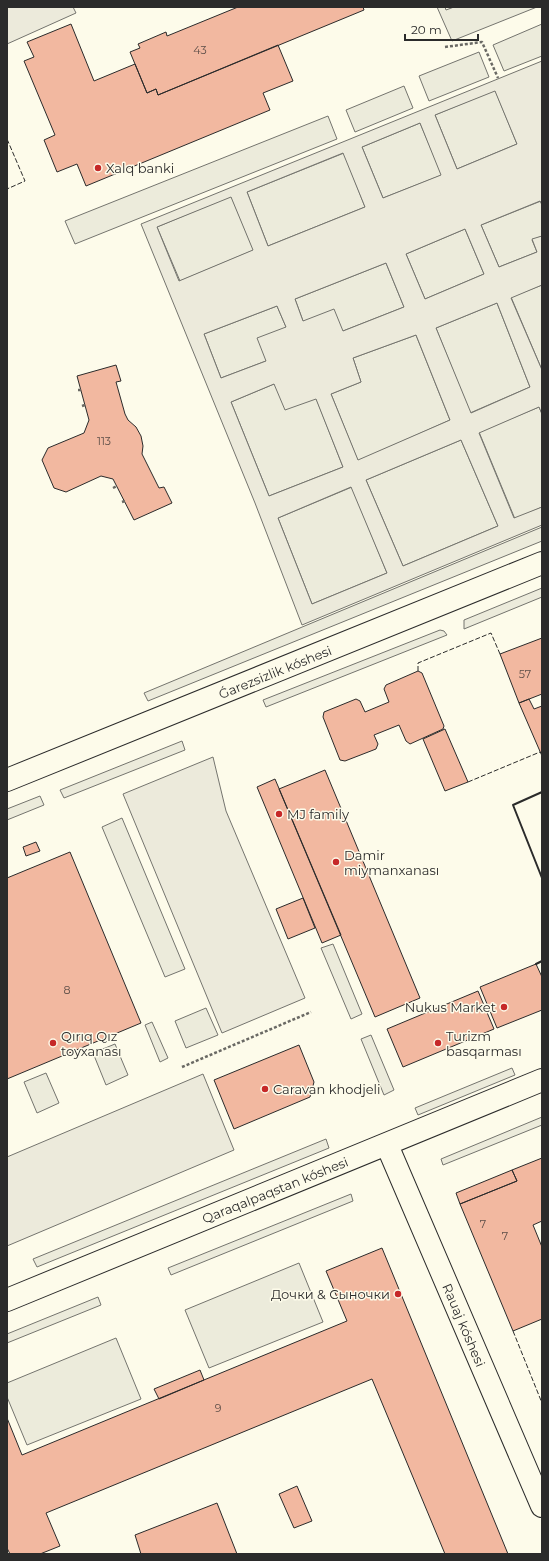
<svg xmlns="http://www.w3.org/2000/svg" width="549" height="1561" font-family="Montserrat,sans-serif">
	<rect width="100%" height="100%" fill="#fdfbea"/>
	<path fill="#ecebdb" stroke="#74746e" d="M 437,7 L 445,7 L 446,10 L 454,7 L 537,7 L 452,41 Z
		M 542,24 L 542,56 L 504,71 L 493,45 Z
		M 479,52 L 489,77 L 429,101 L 419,76 Z
		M 404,86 L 413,108 L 355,132 L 346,110 Z
		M 495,90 L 517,144 L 457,169 L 435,115 Z
		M 328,116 L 337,139 L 75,244 L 65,221 Z
		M 420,123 L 442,175 L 383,198 L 362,147 Z
		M 344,153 L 365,207 L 268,246 L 247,192 Z
		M 231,196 L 254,250 L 180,281 L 157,227 Z
		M 541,201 L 542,205 L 542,236 L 532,240 L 537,252 L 499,267 L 481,225 Z
		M 465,229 L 484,274 L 425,299 L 406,254 Z
		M 386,263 L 404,307 L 343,331 L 303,321 L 295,299 Z
		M 542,285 L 542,370 L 511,297 Z
		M 497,303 L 530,387 L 470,413 L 436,328 Z
		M 277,306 L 286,327 L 266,361 L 221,378 L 204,334 Z
		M 416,335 L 450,420 L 358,461 L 331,394 L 361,382 L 353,358 Z
		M 274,384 L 316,398 L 343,467 L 269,496 L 231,402 Z
		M 539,407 L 542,414 L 542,507 L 515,519 L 479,432 Z
		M 461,440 L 498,526 L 403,566 L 366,480 Z
		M 352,487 L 387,573 L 312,604 L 278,518 Z
		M 542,527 L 542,541 L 148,701 L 144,693 Z
		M 542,588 L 542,597 L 464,629 L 464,620 Z
		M 440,630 L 444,631 L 447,635 L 266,707 L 263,700 Z
		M 182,741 L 185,750 L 64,798 L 60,790 Z
		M 40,796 L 44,805 L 7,820 L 7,809 Z
		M 122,818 L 185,969 L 165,977 L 102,827 Z
		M 333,944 L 362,1014 L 351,1019 L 321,948 Z
		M 206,1008 L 218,1035 L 186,1048 L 175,1021 Z
		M 152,1022 L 168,1058 L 160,1062 L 145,1025 Z
		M 371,1035 L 394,1090 L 384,1095 L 361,1039 Z
		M 115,1044 L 128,1075 L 106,1085 L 93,1053 Z
		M 512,1068 L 515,1075 L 418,1115 L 415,1108 Z
		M 46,1073 L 59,1103 L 37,1113 L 24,1082 Z
		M 542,1117 L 542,1125 L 443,1165 L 441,1159 Z
		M 326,1139 L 329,1148 L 37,1267 L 33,1259 Z
		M 351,1194 L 353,1201 L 171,1275 L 168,1268 Z
		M 299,1263 L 323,1322 L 209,1368 L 185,1310 Z
		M 98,1297 L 101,1305 L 7,1343 L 7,1334 Z
		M 116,1338 L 141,1399 L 27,1445 L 7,1397 L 7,1383 Z"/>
	<path fill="#eceadb" stroke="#74746e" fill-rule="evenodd" d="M 7,7 L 73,7 L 76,13 L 7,44 Z
		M 542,61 L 542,205 L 540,201 L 481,225 L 499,267 L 537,252 L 532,239 L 542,236 L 542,285 L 511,298 L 542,370 L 542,414 L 539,407 L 479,433 L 514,518 L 542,507 L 542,525 L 302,625 L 255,503 L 141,224 ZM 495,91 L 517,144 L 457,169 L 435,115 ZM 420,123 L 441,175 L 383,198 L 362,147 ZM 343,153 L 365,207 L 268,246 L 247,192 ZM 231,197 L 253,250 L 179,281 L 157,227 ZM 465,229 L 484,274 L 425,299 L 406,254 ZM 386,263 L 404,307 L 343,331 L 334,309 L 303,321 L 295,299 ZM 497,303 L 530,387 L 471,413 L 436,328 ZM 277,306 L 286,327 L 257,338 L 266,361 L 221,378 L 204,334 ZM 416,335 L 450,420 L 358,460 L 331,394 L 361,382 L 353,358 ZM 274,384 L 285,410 L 316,399 L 343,467 L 269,496 L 231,402 ZM 461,440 L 498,526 L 403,566 L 366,480 ZM 351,487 L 387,573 L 312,604 L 278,518 Z
		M 213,757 L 226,811 L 305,998 L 222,1033 L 123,794 Z
		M 203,1074 L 234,1150 L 7,1246 L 7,1157 Z"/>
	<path fill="#f2b8a0" stroke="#2b2b2b" d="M 238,7 L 363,7 L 364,10 L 158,95 L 156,89 L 147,93 L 130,52 L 140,48 L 138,44 L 166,32 L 167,36 L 172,34 Z
		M 71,24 L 94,81 L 135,64 L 147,93 L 156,89 L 158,95 L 278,45 L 293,81 L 263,93 L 270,110 L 86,186 L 77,164 L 57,172 L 44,140 L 55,135 L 24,61 L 34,57 L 27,42 Z
		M 116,365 L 121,381 L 116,382 L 125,414 L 128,420 L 136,427 L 141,436 L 143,446 L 142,454 L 159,488 L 164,487 L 172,503 L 134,520 L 113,479 L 101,476 L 66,492 L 54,488 L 42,460 L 48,448 L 84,433 L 89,420 L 77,376 Z
		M 542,638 L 542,694 L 519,703 L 500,654 Z
		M 418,671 L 422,673 L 444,726 L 443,729 L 410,744 L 406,741 L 399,725 L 374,735 L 378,744 L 376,749 L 345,761 L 340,760 L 323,717 L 324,712 L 356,699 L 360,701 L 365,712 L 389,702 L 384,689 L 386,685 Z
		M 529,699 L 534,709 L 542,706 L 542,756 L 519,703 Z
		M 445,729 L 468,782 L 445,791 L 423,739 Z
		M 325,770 L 420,998 L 375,1017 L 279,789 Z
		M 275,779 L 341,935 L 322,943 L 257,787 Z
		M 36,842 L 40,851 L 26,856 L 23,847 Z
		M 70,852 L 141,1023 L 7,1079 L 7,878 Z
		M 303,898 L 315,928 L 288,939 L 276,909 Z
		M 536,964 L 542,977 L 542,1010 L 497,1028 L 480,987 Z
		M 478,991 L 494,1029 L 403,1067 L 387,1029 Z
		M 299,1045 L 314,1082 L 310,1097 L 234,1129 L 214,1080 Z
		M 542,1158 L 542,1221 L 533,1225 L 542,1247 L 542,1319 L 513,1331 L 460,1204 L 517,1181 L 512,1170 Z
		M 512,1170 L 517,1181 L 460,1204 L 456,1193 Z
		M 382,1248 L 508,1554 L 445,1554 L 372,1379 L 46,1513 L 60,1546 L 40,1554 L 10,1554 L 7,1548 L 7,1418 L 22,1455 L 347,1321 L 326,1271 Z
		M 200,1370 L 204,1380 L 159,1399 L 154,1389 Z
		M 297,1486 L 312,1521 L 294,1528 L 279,1494 Z
		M 217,1503 L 237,1554 L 141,1554 L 135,1535 Z"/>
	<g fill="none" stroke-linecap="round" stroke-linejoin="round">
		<defs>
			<path id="minor" d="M 7,780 L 542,563
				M 387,1145 L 542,1506
				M 7,1300 L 542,1080"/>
		</defs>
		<use href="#minor" stroke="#2b2b2b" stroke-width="24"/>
		<path stroke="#6a6964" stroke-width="2.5" stroke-dasharray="3 2" stroke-linecap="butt" d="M 445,47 L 482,42 L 498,78
			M 78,390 L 81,390
			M 82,406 L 85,405
			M 113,488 L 117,486
			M 122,502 L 125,501
			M 182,1067 L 311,1012"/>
		<use href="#minor" stroke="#fdfbea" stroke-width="22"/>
		<path stroke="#2b2b2b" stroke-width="1" stroke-dasharray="5 2" stroke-linecap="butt" d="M 7,139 L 25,181 L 7,189
			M 418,671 L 418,663 L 491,633 L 500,654
			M 468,782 L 540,752
			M 513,1331 L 542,1403"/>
		<path stroke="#2b2b2b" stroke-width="2" d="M 542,792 L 513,805 L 542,878
			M 536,964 L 542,961"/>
	</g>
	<g fill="#c62828" stroke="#fdfbea" stroke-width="1.5">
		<circle cx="98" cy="168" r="4"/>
		<circle cx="279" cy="814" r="4"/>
		<circle cx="336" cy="862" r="4"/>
		<circle cx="504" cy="1007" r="4"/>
		<circle cx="53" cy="1043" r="4"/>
		<circle cx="438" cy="1043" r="4"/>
		<circle cx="265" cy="1089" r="4"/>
		<circle cx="398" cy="1294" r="4"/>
	</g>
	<g text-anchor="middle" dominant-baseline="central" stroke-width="3" stroke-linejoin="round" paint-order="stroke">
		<g font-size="11" fill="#5d4e48">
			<text x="200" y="50">43</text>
			<text x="104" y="441">113</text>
			<text x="525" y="674">57</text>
			<text x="67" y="990">8</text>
			<text x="483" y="1224">7</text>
			<text x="505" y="1236">7</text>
			<text x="218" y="1408">9</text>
		</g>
		<g font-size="13" fill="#2b2b2b" stroke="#fdfbea" text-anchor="start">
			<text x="106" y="168">Xalq banki</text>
			<text x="287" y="814">MJ family</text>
			<text x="344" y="855">Damir<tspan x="344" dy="15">miymanxanası</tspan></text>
			<text x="496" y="1007" text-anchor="end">Nukus Market</text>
			<text x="61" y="1036">Qırıq Qız<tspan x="61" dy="15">toyxanası</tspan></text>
			<text x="446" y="1036">Turizm<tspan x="446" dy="15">basqarması</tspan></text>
			<text x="273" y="1089">Caravan khodjeli</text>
			<text x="390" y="1294" text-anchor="end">Дочки &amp; Сыночки</text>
		</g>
		<g font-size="13" fill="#2b2b2b" stroke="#fdfbea">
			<text transform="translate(275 672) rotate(-22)">Ǵarezsizlik kóshesi</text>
			<text transform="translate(275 1190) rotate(-22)">Qaraqalpaqstan kóshesi</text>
			<text transform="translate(464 1325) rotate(67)">Rauaj kóshesi</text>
		</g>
	</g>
	<rect width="549" height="1561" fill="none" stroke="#2b2b2b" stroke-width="16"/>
	<path d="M405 34v6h73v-6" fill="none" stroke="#2b2b2b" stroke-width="2"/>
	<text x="411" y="34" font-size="12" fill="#2b2b2b" stroke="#fdfbea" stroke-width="3" paint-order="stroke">20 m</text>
</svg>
